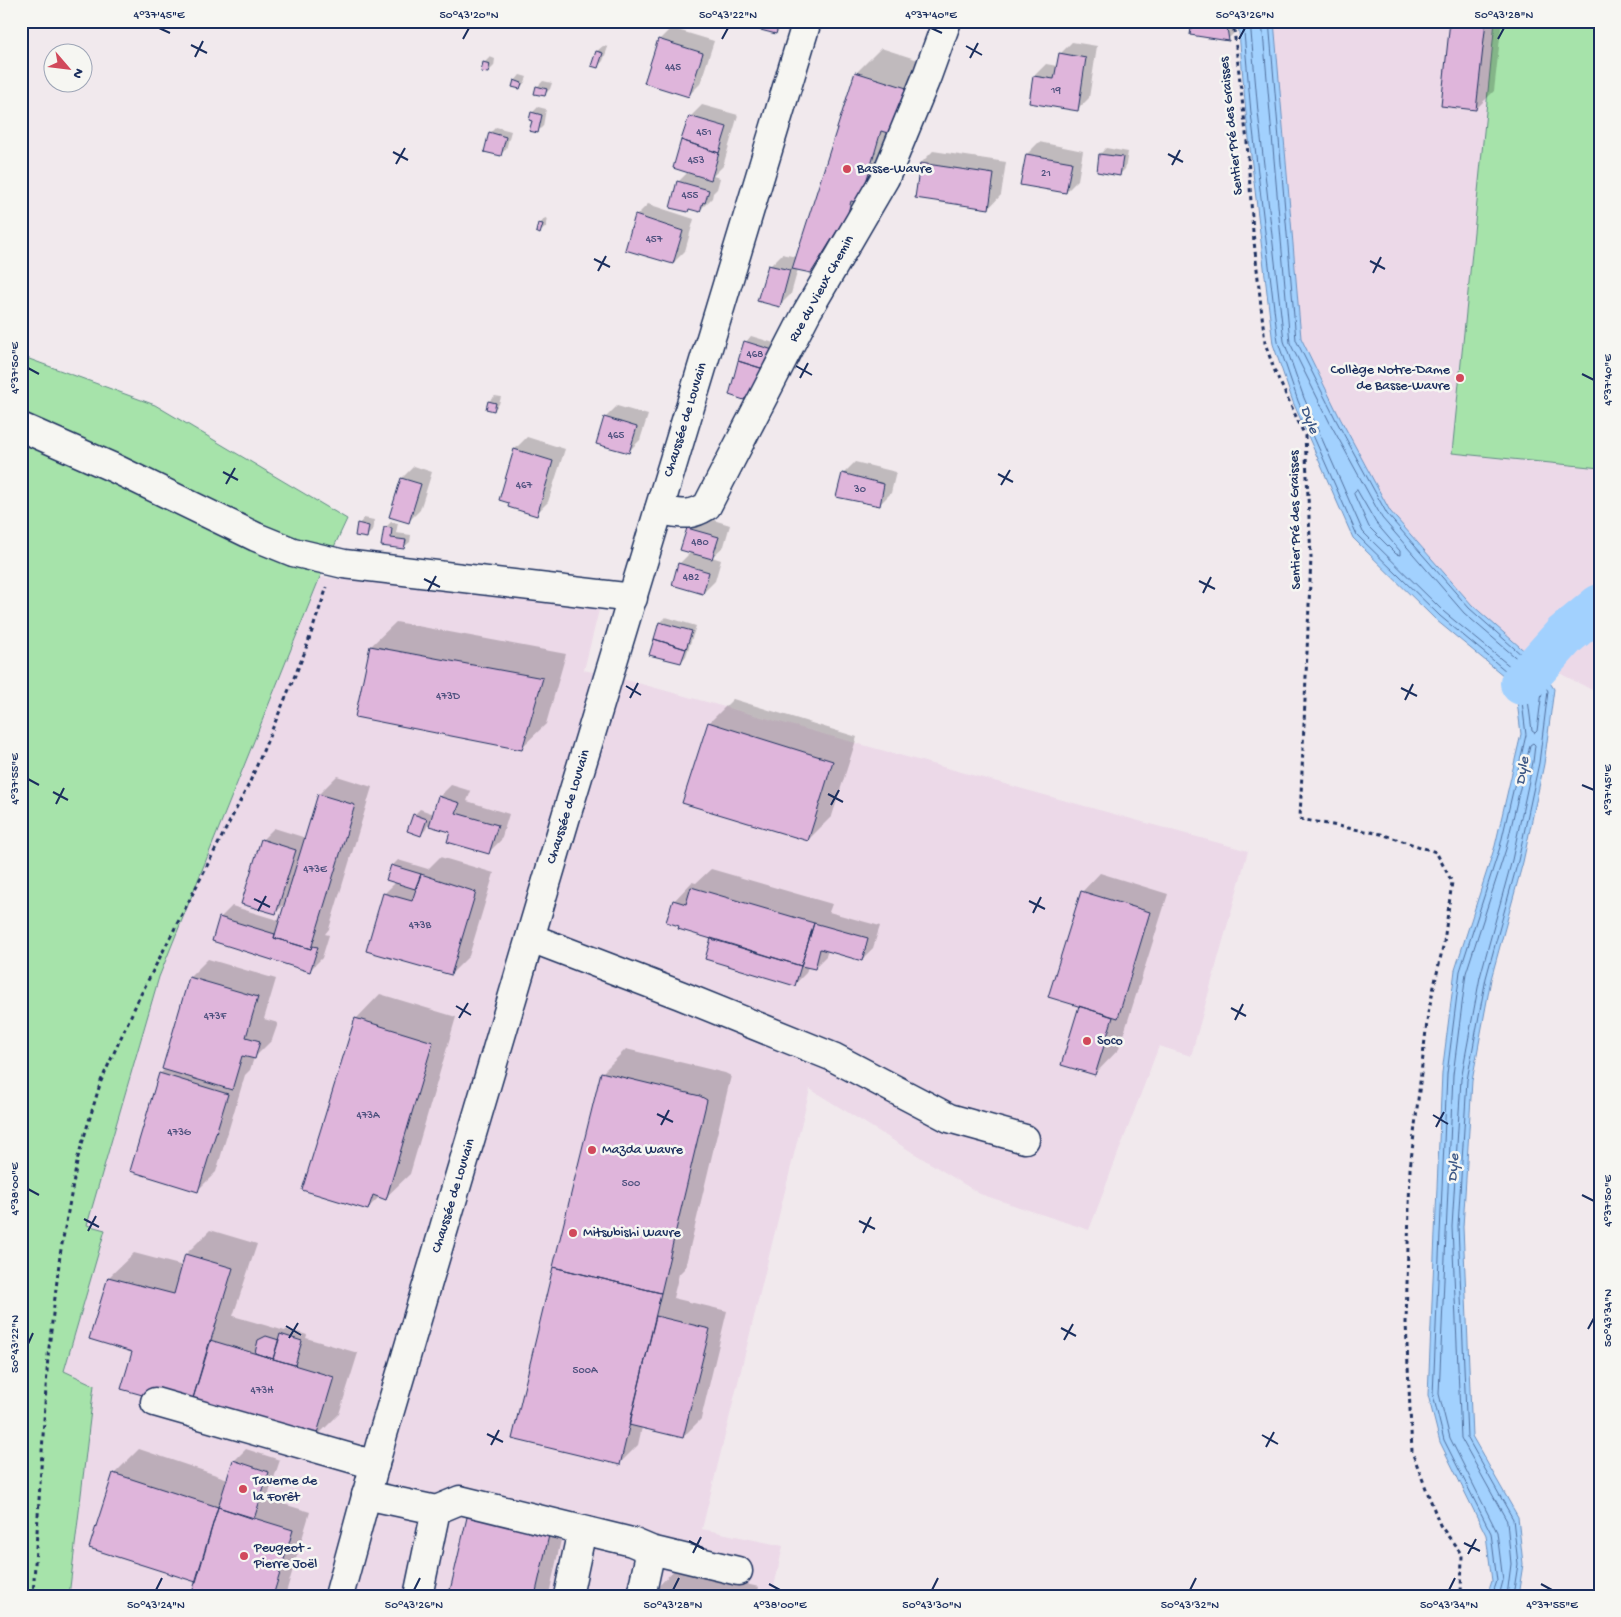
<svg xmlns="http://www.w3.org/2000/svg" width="1621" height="1617" font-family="'Gochi Hand',sans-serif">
	<rect width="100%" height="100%" fill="#f1e9ed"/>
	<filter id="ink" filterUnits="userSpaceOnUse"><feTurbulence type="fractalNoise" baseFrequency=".02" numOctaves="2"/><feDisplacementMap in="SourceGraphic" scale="10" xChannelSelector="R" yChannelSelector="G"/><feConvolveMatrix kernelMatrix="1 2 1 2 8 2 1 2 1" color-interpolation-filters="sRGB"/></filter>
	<g filter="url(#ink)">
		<path fill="#ecd9e8" d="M 1274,21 L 1600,21 L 1600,694 L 1536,661 L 1472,605 L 1390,511 L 1340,418 L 1301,338 Z
			M 320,577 L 600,606 L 584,670 L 634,682 L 1248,851 L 1191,1056 L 1159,1046 L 1089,1230 L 980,1194 L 810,1089 L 702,1529 L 783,1546 L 772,1596 L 69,1596 L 94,1386 L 64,1372 L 104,1230 L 87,1225 L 159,977 Z"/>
		<path fill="#a6e3aa" stroke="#608984" d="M 1495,21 L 1600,21 L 1600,468 L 1452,453 Z
			M 21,356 L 155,405 L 347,519 L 320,577 L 159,977 L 87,1225 L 105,1230 L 64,1371 L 94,1385 L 69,1596 L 21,1596 Z"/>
		<path fill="#a2d1fe" stroke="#6c90be" d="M 1238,21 L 1274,21 L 1301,338 L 1340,418 L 1390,511 L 1472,605 L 1536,661 L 1554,689 L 1544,764 L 1523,862 L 1491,979 L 1472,1081 L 1463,1227 L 1472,1436 L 1518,1517 L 1523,1564 L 1518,1596 L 1487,1596 L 1492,1581 L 1486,1535 L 1440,1442 L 1428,1395 L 1442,1073 L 1455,970 L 1495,846 L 1521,734 L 1515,685 L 1436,620 L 1353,538 L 1293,402 L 1273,344 L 1246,113 Z"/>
		<path fill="#0003" d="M 748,21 L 788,21 L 776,33 Z
			M 989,21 L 1002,21 L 999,24 Z
			M 1193,21 L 1239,21 L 1240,27 L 1228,39 Z
			M 1451,21 L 1502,21 L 1494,91 L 1476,109 Z
			M 671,28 L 714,41 L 700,84 L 688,96 L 659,40 Z
			M 1072,42 L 1097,46 L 1089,98 L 1077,110 L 1034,76 L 1046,64 L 1057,66 L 1060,54 Z
			M 603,46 L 608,47 L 603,61 L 597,67 L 592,65 L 597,51 Z
			M 881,48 L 937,66 L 835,247 L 810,272 L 798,269 L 791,294 L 779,306 L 770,266 L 782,254 L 797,257 L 856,73 Z
			M 490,57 L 495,59 L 494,66 L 488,72 L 484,63 Z
			M 520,75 L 527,77 L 525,82 L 520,88 L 515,81 Z
			M 543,81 L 552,83 L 550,89 L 544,95 L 537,87 Z
			M 702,105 L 738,115 L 723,166 L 713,176 L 720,178 L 717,189 L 713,193 L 712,198 L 700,210 L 691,208 L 688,211 L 678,182 L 688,172 L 690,117 Z
			M 538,107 L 546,109 L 543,126 L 537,132 L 532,113 Z
			M 496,127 L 511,131 L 506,149 L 500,155 L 490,133 Z
			M 1039,142 L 1083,151 L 1078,180 L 1066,192 L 1027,154 Z
			M 1106,148 L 1128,152 L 1125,169 L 1120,174 L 1098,171 L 1100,154 Z
			M 933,151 L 1006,162 L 1001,195 L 989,208 L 921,163 Z
			M 648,204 L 694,219 L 685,251 L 673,263 L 636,216 Z
			M 545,218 L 548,219 L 546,227 L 540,232 L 540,224 Z
			M 751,336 L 777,344 L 772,356 L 746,342 Z
			M 495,396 L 501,397 L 499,404 L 494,410 L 489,401 Z
			M 617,406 L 648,415 L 640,440 L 628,452 L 605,418 Z
			M 527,437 L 565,449 L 548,502 L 536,514 L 500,499 L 515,449 Z
			M 855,462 L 896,472 L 891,493 L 879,505 L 843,474 Z
			M 414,466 L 432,472 L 420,510 L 408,522 L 402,478 Z
			M 700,516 L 730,525 L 724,546 L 712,557 L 721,560 L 715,581 L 703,593 L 679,564 L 691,552 L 682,549 L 688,528 Z
			M 364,518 L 374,520 L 372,531 L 367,536 L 359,524 Z
			M 391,522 L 398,523 L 396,533 L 411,535 L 410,542 L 404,547 L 383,545 L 385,528 Z
			M 666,617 L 696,626 L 686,656 L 681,662 L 660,623 Z
			M 396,622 L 566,654 L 546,724 L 521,748 L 371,646 Z
			M 733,699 L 857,737 L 832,816 L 808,840 L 709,723 Z
			M 337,776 L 372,787 L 329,929 L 325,934 L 329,935 L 322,958 L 310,970 L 220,918 L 232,906 L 281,921 L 287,902 L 275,913 L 262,840 L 274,828 L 306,838 L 319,794 Z
			M 451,785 L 471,791 L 467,801 L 509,814 L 501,840 L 489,852 L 451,831 L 428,824 L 426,829 L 421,835 L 414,815 L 420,809 L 434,814 L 439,797 Z
			M 440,857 L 494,873 L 469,956 L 451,974 L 384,894 L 396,882 L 392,866 L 398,860 L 428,869 Z
			M 711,869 L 832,904 L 829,912 L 880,926 L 873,948 L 861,960 L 828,950 L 826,956 L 814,968 L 808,966 L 806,973 L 794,985 L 712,938 L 674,901 L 692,882 L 696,883 Z
			M 1100,873 L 1168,894 L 1119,1049 L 1095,1074 L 1080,1006 L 1082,892 Z
			M 208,959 L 276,979 L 264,1019 L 278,1023 L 272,1040 L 254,1058 L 250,1070 L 245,1075 L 216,1172 L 198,1190 L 160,1074 L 165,1069 L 190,977 Z
			M 380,994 L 456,1017 L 410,1174 L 385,1198 L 380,1196 L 368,1208 L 356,1019 Z
			M 626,1049 L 725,1073 L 731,1076 L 685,1268 L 679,1274 L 673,1298 L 727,1311 L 701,1419 L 683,1437 L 642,1427 L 638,1445 L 619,1464 L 602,1073 Z
			M 210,1230 L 257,1244 L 233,1316 L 285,1331 L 287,1329 L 307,1335 L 306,1338 L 358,1353 L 339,1414 L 315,1438 L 145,1395 L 134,1351 L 91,1338 L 109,1277 L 134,1253 L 183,1266 L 186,1254 Z
			M 139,1449 L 228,1479 L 234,1461 L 246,1449 L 280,1460 L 267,1499 L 310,1512 L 285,1596 L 192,1596 L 197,1581 L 90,1548 L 115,1473 Z
			M 567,1513 L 549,1594 L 550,1596 L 443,1596 L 453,1583 Z
			M 676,1568 L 759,1587 L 757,1596 L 651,1596 L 652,1593 Z"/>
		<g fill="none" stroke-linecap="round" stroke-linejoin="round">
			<path stroke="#51709e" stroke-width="1" d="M 1243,21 L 1251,113 L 1278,342 L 1298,401 L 1357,535 L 1440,616 L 1518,681 L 1520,685 L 1526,735 L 1500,847 L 1460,971 L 1447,1074 L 1433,1395 L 1444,1440 L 1491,1533 L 1497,1581 L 1492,1596
				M 1250,21 L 1258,112 L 1284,341 L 1304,398 L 1363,532 L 1444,612 L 1523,677 L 1526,684 L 1532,731 L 1535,733 L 1537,731 L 1542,692 L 1528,668 L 1464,613 L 1382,518 L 1330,423 L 1290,343 L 1262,21
				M 1269,21 L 1296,340 L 1336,420 L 1387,514 L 1469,608 L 1532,664 L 1548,691 L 1539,763 L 1518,861 L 1486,978 L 1467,1080 L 1458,1226 L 1467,1437 L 1513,1519 L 1518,1564 L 1513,1596
				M 1357,490 L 1376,523 L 1400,551 L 1400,555 L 1396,554 L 1369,527 L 1354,494 Z
				M 1499,1596 L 1503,1581 L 1497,1532 L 1450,1438 L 1439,1394 L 1453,1075 L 1466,973 L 1506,849 L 1530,745 L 1533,743 L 1535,745 L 1533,762 L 1512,860 L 1480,977 L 1461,1079 L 1452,1227 L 1461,1438 L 1507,1521 L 1511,1564 L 1507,1596"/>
			<path stroke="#a2d1fe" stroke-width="44" d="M 1522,683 L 1565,635 L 1600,606"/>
		</g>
		<path fill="#dfb5db" stroke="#1b2f5e" d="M 640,21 L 654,21 L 653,26 L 640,23 Z
			M 746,21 L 780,21 L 776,34 L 745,26 Z
			M 1192,21 L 1226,21 L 1229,41 L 1190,35 Z
			M 1450,21 L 1486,21 L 1476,110 L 1441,106 Z
			M 658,39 L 703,53 L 689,97 L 644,83 Z
			M 596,51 L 603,53 L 598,68 L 591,66 Z
			M 1059,53 L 1086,58 L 1078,111 L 1029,103 L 1033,76 L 1054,79 Z
			M 483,62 L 490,64 L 488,73 L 481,72 Z
			M 855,72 L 913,90 L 898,136 L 881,131 L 860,203 L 851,201 L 848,213 L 811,273 L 792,269 Z
			M 514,80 L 522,83 L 520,89 L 512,87 Z
			M 536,86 L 547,89 L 545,96 L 534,94 Z
			M 531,112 L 542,115 L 538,133 L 529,131 L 532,121 L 529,120 Z
			M 689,116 L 727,127 L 719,153 L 681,140 Z
			M 489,132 L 506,137 L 501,156 L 484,152 Z
			M 681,140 L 719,153 L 711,180 L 673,168 Z
			M 1026,154 L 1072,162 L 1066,193 L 1020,185 Z
			M 1099,154 L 1123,157 L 1120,176 L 1097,172 Z
			M 920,163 L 994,174 L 989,209 L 915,198 Z
			M 677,181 L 709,190 L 705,203 L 703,202 L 700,212 L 689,209 L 688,212 L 670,208 Z
			M 635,215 L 683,231 L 673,264 L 625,250 Z
			M 538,223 L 543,224 L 540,234 L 536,232 Z
			M 768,265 L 790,270 L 780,307 L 757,301 Z
			M 744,341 L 773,350 L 764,369 L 738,361 Z
			M 738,361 L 764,369 L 750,399 L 745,398 L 744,400 L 729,395 Z
			M 488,401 L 496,403 L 494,411 L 486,409 Z
			M 604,417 L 637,427 L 629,453 L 596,444 Z
			M 514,449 L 553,461 L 537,516 L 508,507 L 509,503 L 499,500 Z
			M 842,473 L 884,484 L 880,506 L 836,497 Z
			M 401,478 L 421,484 L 409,523 L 389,517 Z
			M 357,523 L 369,526 L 367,538 L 355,536 Z
			M 384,527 L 392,528 L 391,538 L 406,540 L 404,549 L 381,546 Z
			M 687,528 L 719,537 L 712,559 L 680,550 Z
			M 678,563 L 709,572 L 703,594 L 672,585 Z
			M 659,622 L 692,631 L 686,649 L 654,639 Z
			M 654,639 L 686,649 L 681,663 L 649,655 Z
			M 370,646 L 543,678 L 522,750 L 355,717 Z
			M 708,722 L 833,761 L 808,841 L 682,803 Z
			M 318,794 L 355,805 L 311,949 L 274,938 Z
			M 438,796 L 460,803 L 456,813 L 498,825 L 489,854 L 447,842 L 450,832 L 429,826 Z
			M 413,814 L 427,819 L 421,836 L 407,831 Z
			M 261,839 L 296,850 L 276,914 L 241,904 Z
			M 391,865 L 421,874 L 415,889 L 386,880 Z
			M 421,874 L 476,892 L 451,975 L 366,951 L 383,893 L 412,901 Z
			M 691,887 L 814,923 L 801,966 L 678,929 L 679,926 L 666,922 L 673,900 L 686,904 Z
			M 1081,891 L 1150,912 L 1118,1018 L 1048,997 Z
			M 219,917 L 275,934 L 274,938 L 311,949 L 312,946 L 318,947 L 310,972 L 212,941 Z
			M 814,923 L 868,938 L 862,961 L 820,949 L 815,969 L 801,966 Z
			M 711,938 L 801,966 L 795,986 L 705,959 Z
			M 189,977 L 258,997 L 246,1037 L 260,1041 L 255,1059 L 242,1056 L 232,1090 L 162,1069 Z
			M 1079,1006 L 1113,1017 L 1095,1075 L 1061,1065 Z
			M 355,1018 L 433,1042 L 386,1200 L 373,1195 L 368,1210 L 302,1190 Z
			M 601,1072 L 700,1096 L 707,1100 L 661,1293 L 553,1267 Z
			M 159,1073 L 228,1094 L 198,1192 L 130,1171 Z
			M 185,1254 L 233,1268 L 191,1405 L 147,1390 L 146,1396 L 121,1389 L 132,1352 L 89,1339 L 108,1277 L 174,1294 Z
			M 553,1267 L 661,1293 L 620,1465 L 512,1439 Z
			M 656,1316 L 710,1329 L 683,1438 L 629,1425 Z
			M 280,1334 L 302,1341 L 295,1365 L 273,1359 Z
			M 266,1336 L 279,1340 L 273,1359 L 255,1353 L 258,1340 Z
			M 210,1340 L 334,1377 L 315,1440 L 191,1405 Z
			M 233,1460 L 269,1472 L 254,1519 L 218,1507 Z
			M 113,1473 L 218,1507 L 196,1582 L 89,1548 Z
			M 218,1507 L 293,1530 L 273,1596 L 191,1596 Z
			M 468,1513 L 550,1531 L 535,1596 L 449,1595 Z"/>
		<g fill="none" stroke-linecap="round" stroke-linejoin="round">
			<defs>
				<path id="minor" d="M 21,427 L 114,468 L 256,537 L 293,552 L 344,564 L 633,598
					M 659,510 C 680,513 688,518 707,506 L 807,312 L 885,178 L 927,76 L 947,21
					M 531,938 L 680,995 L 833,1057 L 949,1118 L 1025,1139
					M 155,1402 L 375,1465
					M 366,1495 L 436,1510 L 460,1500 L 632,1542 L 651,1550 L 641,1596
					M 651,1550 L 738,1571
					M 418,1596 L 436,1510
					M 568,1596 L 582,1530"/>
				<path id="major" d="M 339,1596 L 383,1434 L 567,813 L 807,21"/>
			</defs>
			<use href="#minor" stroke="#1b2f5e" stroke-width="31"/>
			<use href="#major" stroke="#1b2f5e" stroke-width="31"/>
			<path stroke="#1b2f5e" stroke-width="3" stroke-dasharray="4 4" stroke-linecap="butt" d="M 1233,21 L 1247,142 L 1253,232 L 1265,343 L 1274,369 L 1305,436 L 1311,557 L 1300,819 L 1381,834 L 1436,852 L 1452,882 L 1444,942 L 1428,1013 L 1410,1169 L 1406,1323 L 1412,1452 L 1440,1525 L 1462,1555 L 1461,1596
				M 33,1596 L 48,1356 L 60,1255 L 78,1157 L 101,1081 L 140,996 L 249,784 L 304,654 L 327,587"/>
			<use href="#minor" stroke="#f6f6f2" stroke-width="28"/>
			<use href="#major" stroke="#f6f6f2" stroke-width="28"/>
		</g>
	</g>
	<path fill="none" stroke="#1b2f5e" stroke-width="2" d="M 159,28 L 170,33M 931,28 L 942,33M 463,39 L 469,28M 722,39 L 728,28M 1239,39 L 1245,28M 1498,39 L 1504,28M 191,45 L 207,53M 966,46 L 982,55M 195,57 L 203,41M 970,58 L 978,43M 393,152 L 408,160M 1168,154 L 1183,162M 396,164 L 405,148M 1172,165 L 1180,150M 594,259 L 610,267M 1370,261 L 1385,269M 598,271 L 606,256M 1373,273 L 1381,257M 796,366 L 812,375M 28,368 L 39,374M 1582,374 L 1594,380M 800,378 L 808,363M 223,472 L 238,480M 998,474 L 1013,482M 226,484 L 235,468M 1001,485 L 1010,470M 424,579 L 440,587M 1199,581 L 1215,589M 428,591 L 436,576M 1203,593 L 1211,577M 626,686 L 641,695M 1401,688 L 1417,696M 630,698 L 638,683M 1405,700 L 1413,684M 28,779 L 39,785M 1582,785 L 1594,790M 53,792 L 68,800M 828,794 L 843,802M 56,804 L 64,788M 831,805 L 839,790M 254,899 L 270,907M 1029,901 L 1045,909M 258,911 L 266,896M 1033,913 L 1041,897M 456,1006 L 471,1015M 1231,1008 L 1246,1016M 459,1018 L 468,1003M 1235,1020 L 1243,1004M 657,1114 L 673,1122M 1433,1115 L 1448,1124M 661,1125 L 669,1110M 1436,1127 L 1444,1112M 28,1189 L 39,1195M 1582,1195 L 1594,1201M 84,1219 L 99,1227M 859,1221 L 875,1229M 88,1231 L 96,1216M 863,1233 L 871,1217M 286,1326 L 301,1335M 1061,1328 L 1076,1336M 1588,1329 L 1594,1318M 289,1338 L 298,1323M 1064,1340 L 1073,1324M 28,1344 L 33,1333M 487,1434 L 503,1442M 1262,1435 L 1278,1444M 491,1445 L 499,1430M 1266,1447 L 1274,1432M 689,1541 L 704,1549M 1464,1543 L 1480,1551M 693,1553 L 701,1537M 1468,1554 L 1476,1539M 769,1584 L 780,1590M 1541,1584 L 1552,1590M 156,1590 L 162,1578M 414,1590 L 420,1578M 673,1590 L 679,1578M 932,1590 L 938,1578M 1190,1590 L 1196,1578M 1449,1590 L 1455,1578"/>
	<g fill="#d1495b" stroke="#f6f6f2" stroke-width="2">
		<circle cx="847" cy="169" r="5"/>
		<circle cx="1460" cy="378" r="5"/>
		<circle cx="1087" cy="1041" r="5"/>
		<circle cx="592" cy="1150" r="5"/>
		<circle cx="573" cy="1233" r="5"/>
		<circle cx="243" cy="1489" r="5"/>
		<circle cx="244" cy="1556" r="5"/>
	</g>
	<g text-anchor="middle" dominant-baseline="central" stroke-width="5" stroke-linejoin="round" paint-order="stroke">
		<g font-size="11" fill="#4c507d">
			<text x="673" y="68">445</text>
			<text x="1056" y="91">19</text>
			<text x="704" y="133">451</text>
			<text x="696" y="161">453</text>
			<text x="1046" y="174">21</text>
			<text x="690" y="196">455</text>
			<text x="654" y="240">457</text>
			<text x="755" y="355">468</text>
			<text x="616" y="436">465</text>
			<text x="524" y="486">467</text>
			<text x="860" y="490">30</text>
			<text x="700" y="543">480</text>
			<text x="691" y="578">482</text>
			<text x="448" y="697">473D</text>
			<text x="315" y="870">473E</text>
			<text x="420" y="926">473B</text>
			<text x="215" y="1017">473F</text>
			<text x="368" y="1116">473A</text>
			<text x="179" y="1133">473G</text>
			<text x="631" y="1184">500</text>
			<text x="585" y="1371">500A</text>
			<text x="262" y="1391">473H</text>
		</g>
		<g font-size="14" fill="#1b2f5e" stroke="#f6f6f2">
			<text transform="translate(1232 126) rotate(-96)">Sentier Pré des Graisses</text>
			<text transform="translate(822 289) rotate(-61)">Rue du Vieux Chemin</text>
			<text transform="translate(686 420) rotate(-73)">Chaussée de Louvain</text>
			<text transform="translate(1296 520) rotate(-91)">Sentier Pré des Graisses</text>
			<text transform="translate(569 807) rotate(-73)">Chaussée de Louvain</text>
			<text transform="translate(454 1196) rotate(-73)">Chaussée de Louvain</text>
		</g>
		<g font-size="14" fill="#1b2f5e" stroke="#f6f6f2" text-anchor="start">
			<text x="857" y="169">Basse-Wavre</text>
			<text x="1450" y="370" text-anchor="end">Collège Notre-Dame<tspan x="1450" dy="16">de Basse-Wavre</tspan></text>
			<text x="1097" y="1041">Soco</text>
			<text x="602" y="1150">Mazda Wavre</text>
			<text x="583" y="1233">Mitsubishi Wavre</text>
			<text x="253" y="1481">Taverne de<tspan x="253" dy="16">la Forêt</tspan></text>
			<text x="254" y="1548">Peugeot -<tspan x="254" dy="16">Pierre Joël</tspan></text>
		</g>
		<g font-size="15" font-style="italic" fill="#3d5886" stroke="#f6f6f2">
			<text transform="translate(1309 420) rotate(68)">Dyle</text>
			<text transform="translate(1523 771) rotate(-81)">Dyle</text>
			<text transform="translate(1454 1168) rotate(-86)">Dyle</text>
		</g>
	</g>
	<rect width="1621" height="1617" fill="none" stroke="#f6f6f2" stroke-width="55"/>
	<g transform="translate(68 68) rotate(118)"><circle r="24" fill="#f6f6f2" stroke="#9ea6b7"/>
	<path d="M0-4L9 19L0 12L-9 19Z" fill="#d1495b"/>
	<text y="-8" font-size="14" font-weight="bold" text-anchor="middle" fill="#1b2f5e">N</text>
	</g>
	<rect x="28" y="28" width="1566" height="1562" fill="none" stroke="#1b2f5e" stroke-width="2"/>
	<g font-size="12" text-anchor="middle" fill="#1b2f5e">
		<text x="159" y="18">4°37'45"E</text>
		<text x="469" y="18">50°43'20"N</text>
		<text x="728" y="18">50°43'22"N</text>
		<text x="931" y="18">4°37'40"E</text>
		<text x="1245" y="18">50°43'26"N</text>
		<text x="1504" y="18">50°43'28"N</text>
		<text transform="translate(14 368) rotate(-90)" y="4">4°37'50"E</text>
		<text transform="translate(1607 380) rotate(-90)" y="4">4°37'40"E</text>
		<text transform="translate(14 779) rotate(-90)" y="4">4°37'55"E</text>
		<text transform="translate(1607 790) rotate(-90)" y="4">4°37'45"E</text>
		<text transform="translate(14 1189) rotate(-90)" y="4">4°38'00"E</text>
		<text transform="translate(1607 1201) rotate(-90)" y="4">4°37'50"E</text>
		<text transform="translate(1607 1318) rotate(-90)" y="4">50°43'34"N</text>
		<text transform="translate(14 1344) rotate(-90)" y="4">50°43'22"N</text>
		<text x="156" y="1608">50°43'24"N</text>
		<text x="414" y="1608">50°43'26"N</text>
		<text x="673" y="1608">50°43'28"N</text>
		<text x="780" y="1608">4°38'00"E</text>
		<text x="932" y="1608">50°43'30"N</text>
		<text x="1190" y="1608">50°43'32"N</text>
		<text x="1449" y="1608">50°43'34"N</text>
		<text x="1552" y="1608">4°37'55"E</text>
	</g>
</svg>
